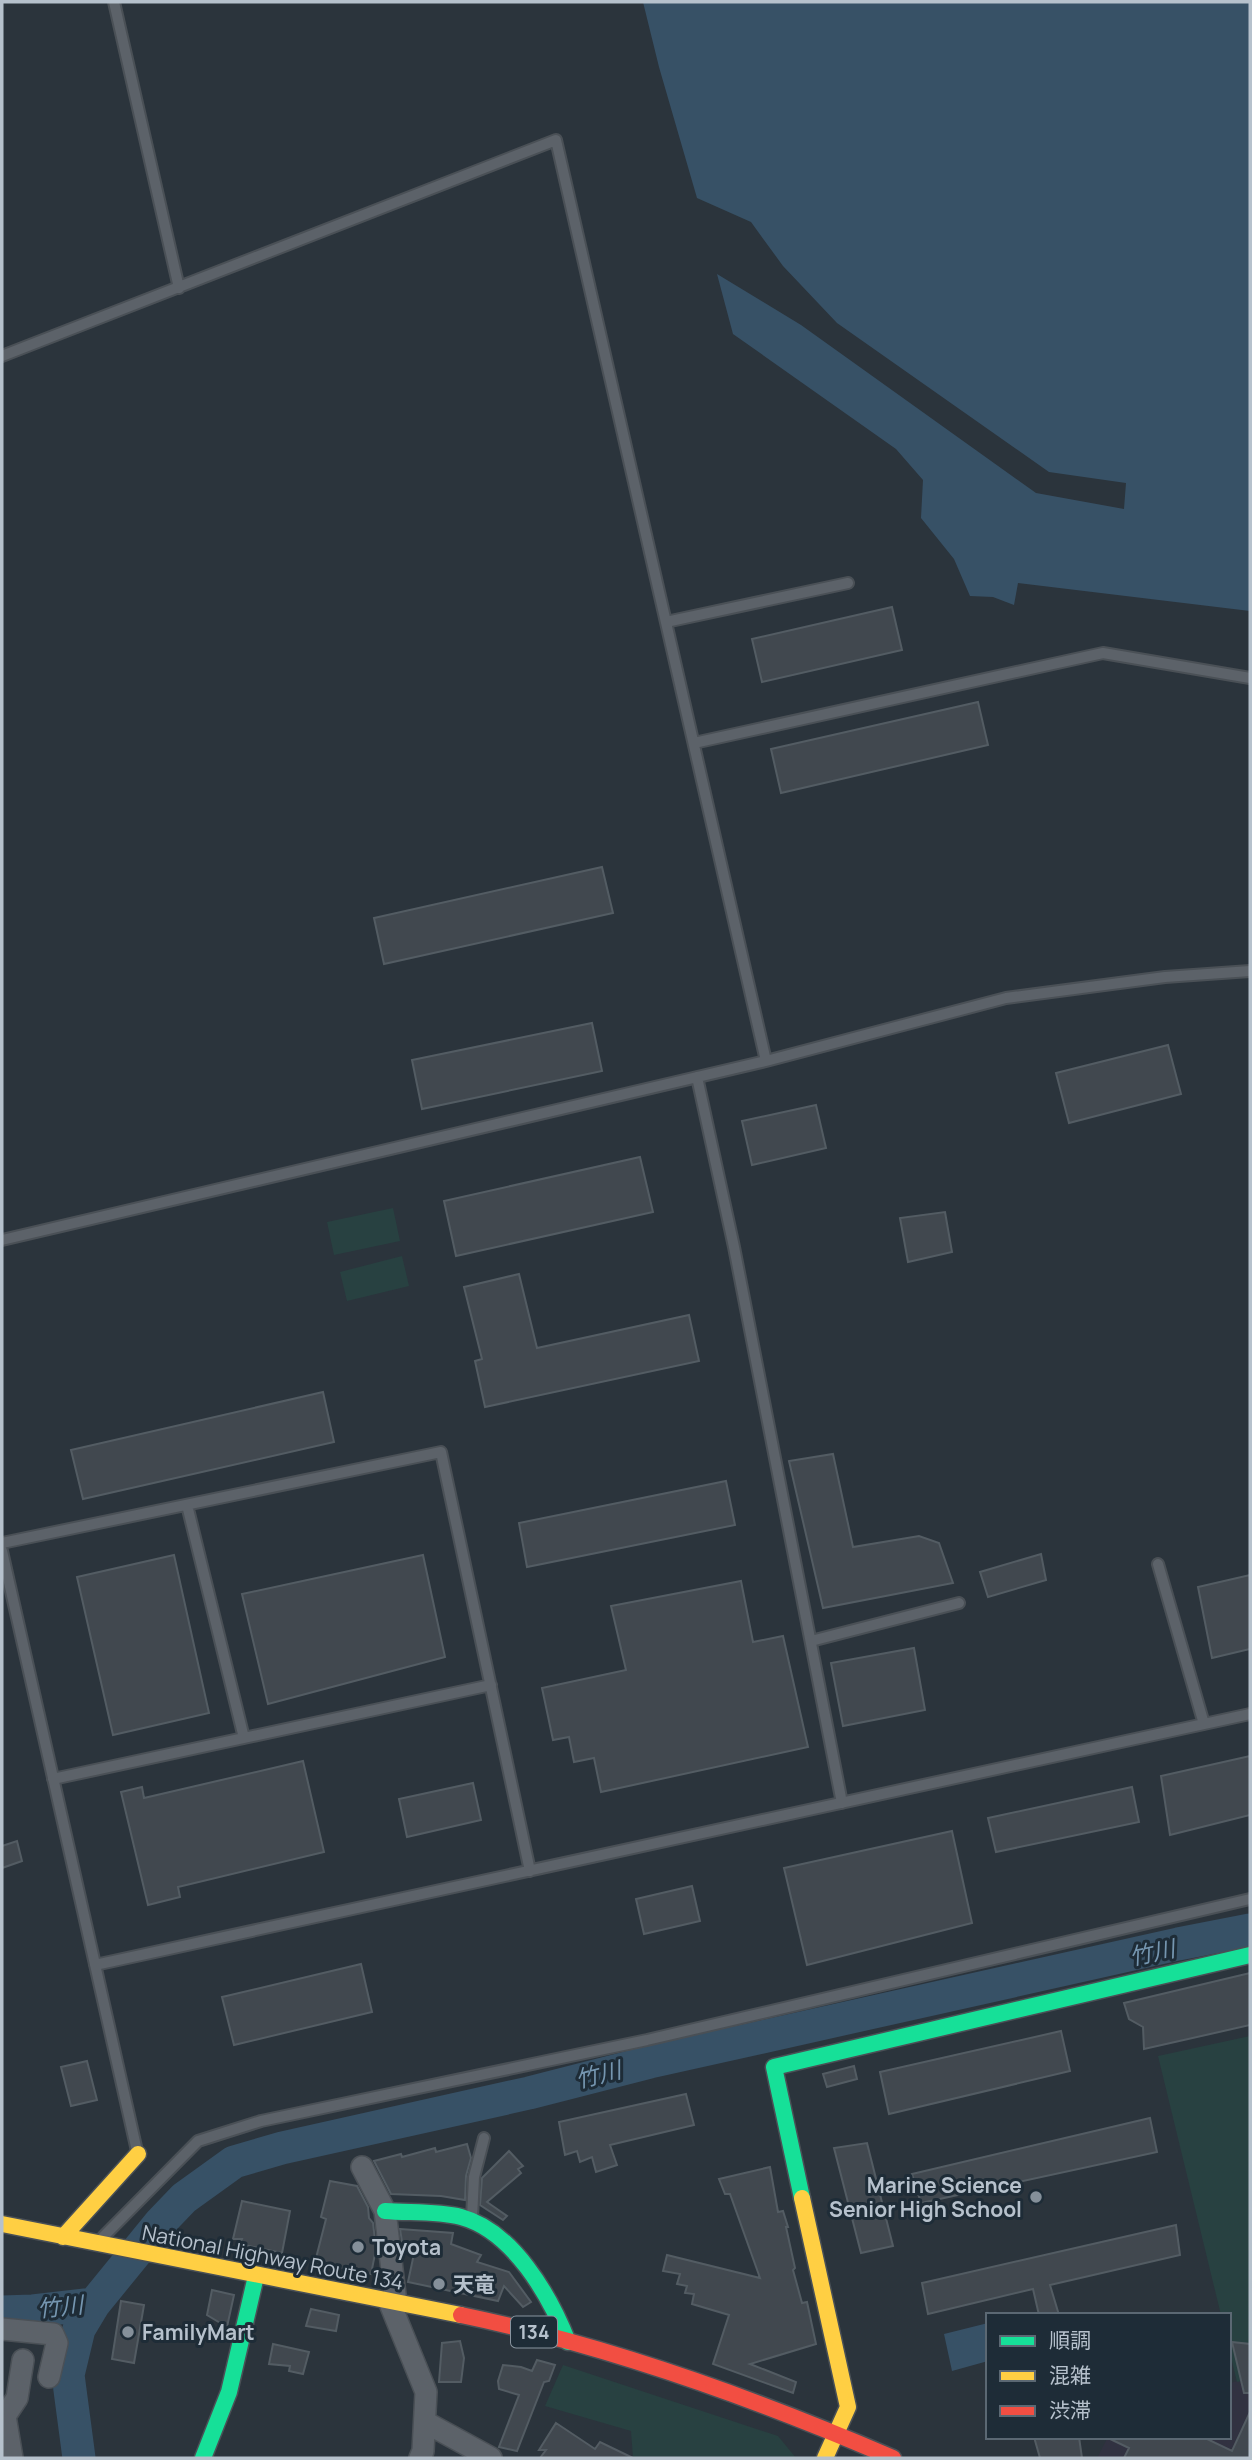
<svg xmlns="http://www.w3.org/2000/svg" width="1252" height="2460" font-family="Manrope,'Noto Sans JP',sans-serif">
	<rect width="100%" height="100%" fill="#2b343c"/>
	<path fill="#313241" d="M 1250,2378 L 1250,2458 L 1097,2458 L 1108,2437 L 1229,2437 L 1229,2383 Z"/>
	<path fill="#284141" d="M 393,1208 L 400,1241 L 334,1255 L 327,1222 Z
		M 402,1256 L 409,1286 L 347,1301 L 340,1272 Z
		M 1250,2036 L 1250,2379 L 1237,2382 L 1229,2349 L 1229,2315 L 1221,2315 L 1158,2056 Z
		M 563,2365 L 778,2436 L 796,2458 L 633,2458 L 631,2431 L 545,2406 Z"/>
	<path fill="#375166" d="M 643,2 L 1250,2 L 1250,611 L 1018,583 L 1014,605 L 993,597 L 970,596 L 954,559 L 921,518 L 923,480 L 896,449 L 733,334 L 717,274 L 801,325 L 1036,493 L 1124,509 L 1126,483 L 1049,472 L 837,323 L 783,266 L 751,222 L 697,198 L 659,67 Z
		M 988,2323 L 988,2361 L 952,2371 L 944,2334 Z"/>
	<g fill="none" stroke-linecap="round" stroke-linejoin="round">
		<path stroke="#375166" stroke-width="33" d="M 2,2312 L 33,2311 L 94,2304
			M 79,2458 L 68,2375 L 79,2329 L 94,2304 L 160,2223 L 184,2198 L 234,2162 L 282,2148 L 529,2093 L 650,2062 L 1178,1944 L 1250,1930"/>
	</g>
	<path fill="#41484f" stroke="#535c63" stroke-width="2" d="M 892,607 L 902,650 L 762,682 L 752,639 Z
		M 978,702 L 988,745 L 781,793 L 771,749 Z
		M 602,867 L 613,913 L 384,964 L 374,918 Z
		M 592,1023 L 602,1071 L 422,1109 L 412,1060 Z
		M 1168,1045 L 1181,1094 L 1069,1123 L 1056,1073 Z
		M 816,1105 L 826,1148 L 752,1165 L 742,1121 Z
		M 640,1157 L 653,1212 L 456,1256 L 444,1201 Z
		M 945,1212 L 952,1252 L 908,1262 L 900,1218 Z
		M 519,1274 L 537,1348 L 689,1315 L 699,1361 L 485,1407 L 475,1361 L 482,1359 L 464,1287 Z
		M 323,1392 L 334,1442 L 83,1499 L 71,1450 Z
		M 833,1454 L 853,1547 L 919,1536 L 939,1543 L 953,1583 L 823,1608 L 789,1461 Z
		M 726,1481 L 735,1525 L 527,1567 L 519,1523 Z
		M 1041,1554 L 1046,1580 L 988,1597 L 980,1572 Z
		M 174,1555 L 209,1713 L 113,1735 L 77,1577 Z
		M 423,1555 L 445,1657 L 268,1704 L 242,1594 Z
		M 1250,1575 L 1250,1649 L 1212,1658 L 1198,1587 Z
		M 741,1581 L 753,1642 L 783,1636 L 808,1747 L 601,1792 L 594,1758 L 574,1762 L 569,1737 L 553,1740 L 542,1688 L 626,1670 L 611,1606 Z
		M 914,1648 L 925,1710 L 843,1726 L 831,1663 Z
		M 1250,1756 L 1250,1815 L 1170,1835 L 1161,1776 Z
		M 303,1761 L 324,1852 L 178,1887 L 180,1897 L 148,1905 L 121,1792 L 142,1787 L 144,1798 Z
		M 473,1783 L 481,1820 L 407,1837 L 399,1799 Z
		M 1132,1787 L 1139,1822 L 996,1852 L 988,1818 Z
		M 952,1831 L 972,1923 L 807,1965 L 784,1868 Z
		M 17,1841 L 22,1861 L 2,1868 L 2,1846 Z
		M 692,1886 L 700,1921 L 644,1934 L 636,1899 Z
		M 361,1964 L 372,2012 L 234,2045 L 222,1997 Z
		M 1250,1973 L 1250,2025 L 1144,2049 L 1143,2027 L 1129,2019 L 1124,2003 Z
		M 1061,2031 L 1070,2071 L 889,2114 L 880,2072 Z
		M 87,2061 L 97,2100 L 71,2106 L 61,2067 Z
		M 854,2066 L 857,2079 L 827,2087 L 823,2074 Z
		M 686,2094 L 694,2125 L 610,2145 L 617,2165 L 596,2172 L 592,2157 L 580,2162 L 577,2151 L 565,2155 L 559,2122 Z
		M 1150,2118 L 1157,2152 L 921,2203 L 912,2174 Z
		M 867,2143 L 893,2246 L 861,2253 L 834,2148 Z
		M 467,2144 L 471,2158 L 466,2176 L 465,2200 L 441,2196 L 391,2194 L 374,2161 L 401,2154 L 402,2157 L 435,2148 L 436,2152 Z
		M 509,2151 L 523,2166 L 518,2169 L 521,2173 L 487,2202 L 507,2216 L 503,2220 L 480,2205 L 482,2178 Z
		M 770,2167 L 778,2212 L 783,2211 L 788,2227 L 786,2227 L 795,2268 L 793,2270 L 802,2303 L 807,2302 L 816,2344 L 750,2364 L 796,2382 L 793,2393 L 713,2364 L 729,2315 L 692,2304 L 694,2294 L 685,2293 L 687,2286 L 677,2284 L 680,2274 L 663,2271 L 667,2255 L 760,2278 L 730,2194 L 725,2194 L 719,2179 Z
		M 330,2181 L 357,2186 L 368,2207 L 369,2218 L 373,2223 L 376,2249 L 371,2274 L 315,2262 L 326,2219 L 321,2217 Z
		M 242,2201 L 290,2211 L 282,2253 L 240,2244 L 242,2239 L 233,2239 Z
		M 1176,2225 L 1180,2255 L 1050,2285 L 1059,2315 L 1039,2315 L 1033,2289 L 928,2314 L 922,2283 Z
		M 400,2229 L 453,2233 L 451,2244 L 481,2255 L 477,2262 L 509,2272 L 531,2302 L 523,2307 L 504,2286 L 498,2301 L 408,2282 L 415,2249 L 403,2248 Z
		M 212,2290 L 234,2295 L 227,2327 L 207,2315 Z
		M 121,2301 L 144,2305 L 134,2363 L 112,2359 Z
		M 311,2309 L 339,2315 L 336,2331 L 306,2326 Z
		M 460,2341 L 464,2358 L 461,2382 L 439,2382 L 442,2343 Z
		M 1232,2342 L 1250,2344 L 1250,2393 L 1244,2393 Z
		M 273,2344 L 309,2352 L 303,2374 L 289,2371 L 290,2366 L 269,2364 Z
		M 537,2360 L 555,2365 L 549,2381 L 544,2382 L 517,2451 L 499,2447 L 519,2395 L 499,2389 L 498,2381 L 503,2365 L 521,2367 L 532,2371 Z
		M 1250,2412 L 1250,2458 L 1124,2458 L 1129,2448 L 1106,2437 L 1203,2437 L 1232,2451 Z
		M 556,2423 L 595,2449 L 600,2442 L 633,2458 L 540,2458 L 546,2450 L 539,2450 Z
		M 1034,2437 L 1079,2437 L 1082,2458 L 1040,2458 Z"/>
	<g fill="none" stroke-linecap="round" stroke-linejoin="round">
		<defs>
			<path id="lane" d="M 114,2 L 179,288
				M 2,356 L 556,140 L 766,1061
				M 666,622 L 848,583
				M 694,743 L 1103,653 L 1250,678
				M 697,1077 L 734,1247 L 842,1803
				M 2,1240 L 766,1061 L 1006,998 L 1165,977 L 1250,971
				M 187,1505 L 244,1738
				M 2,1543 L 441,1452 L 530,1871
				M 2,1551 L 137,2151
				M 1158,1564 L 1204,1724
				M 811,1641 L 959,1603
				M 53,1779 L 491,1685
				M 95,1965 L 1250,1714
				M 472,2218 L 474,2177 L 484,2138
				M 103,2237 L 198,2141 L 261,2121 L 647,2040 L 1250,1899"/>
			<path id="street" d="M 362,2167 L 385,2211 L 396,2303
				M 389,2301 L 426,2392 L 423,2451 L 420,2458
				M 2,2329 L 53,2334 L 57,2343 L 49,2377
				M 425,2422 L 491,2458
				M 12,2458 L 5,2416 L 17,2398 L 23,2360"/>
			<path id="fast" d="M 802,2198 L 774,2067 L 1250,1955
				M 385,2211 C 410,2213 437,2211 461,2217 C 513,2231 550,2296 568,2342
				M 203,2458 L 229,2392 L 256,2276"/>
			<path id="slow" d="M 802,2198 L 848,2407 L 825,2458
				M 2,2224 L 461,2315
				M 63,2237 L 138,2154"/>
			<path id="jam" d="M 461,2315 C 610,2346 754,2398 893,2458"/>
		</defs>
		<use href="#lane" stroke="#4a5056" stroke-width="14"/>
		<use href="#street" stroke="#4a5056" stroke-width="24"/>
		<use href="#fast" stroke="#4a5056" stroke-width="19"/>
		<use href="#slow" stroke="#4a5056" stroke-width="19"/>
		<use href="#jam" stroke="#4a5056" stroke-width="19"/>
		<use href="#lane" stroke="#5c6269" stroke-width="10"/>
		<use href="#street" stroke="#5c6269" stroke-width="21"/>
		<use href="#fast" stroke="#16e098" stroke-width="16"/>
		<use href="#slow" stroke="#ffcf43" stroke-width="16"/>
		<use href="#jam" stroke="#f24e42" stroke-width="16"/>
	</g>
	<g fill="#85909a" stroke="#1e2c37" stroke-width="2.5">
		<circle cx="1036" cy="2197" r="7"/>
		<circle cx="358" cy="2247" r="7"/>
		<circle cx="439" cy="2284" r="7"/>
		<circle cx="128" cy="2332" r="7"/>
	</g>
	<g text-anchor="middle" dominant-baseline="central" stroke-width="6" stroke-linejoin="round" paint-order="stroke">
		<rect fill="#1e2c37" stroke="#88949f" stroke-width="2" x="511" y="2316.5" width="46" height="31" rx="5"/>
		<g font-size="19" font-weight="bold" fill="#b6c1cc">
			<text x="534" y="2332">134</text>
		</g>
		<g font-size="21" font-weight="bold" fill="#b6c1cc" stroke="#1e2c37" text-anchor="start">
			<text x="1022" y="2185" text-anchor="end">Marine Science<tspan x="1022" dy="24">Senior High School</tspan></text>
			<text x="372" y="2247">Toyota</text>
			<text x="453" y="2284">天竜</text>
			<text x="142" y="2332">FamilyMart</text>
		</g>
		<g font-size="21" fill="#b6c1cc" stroke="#1e2c37">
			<text transform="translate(273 2257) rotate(11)">National Highway Route 134</text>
		</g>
		<g font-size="23" font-style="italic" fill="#7596b0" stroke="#1e2c37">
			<text transform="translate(1152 1952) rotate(-12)">竹川</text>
			<text transform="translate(598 2074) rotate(-14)">竹川</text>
			<text transform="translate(60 2306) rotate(-6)">竹川</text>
		</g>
	</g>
	<rect width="1252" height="2460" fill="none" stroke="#b6c1cc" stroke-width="7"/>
	<rect x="986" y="2313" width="245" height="126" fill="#1e2c37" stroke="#5b6873" stroke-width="2"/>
	<rect x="1000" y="2336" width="35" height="10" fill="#16e098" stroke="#5b6873" stroke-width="2"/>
	<text x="1049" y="2348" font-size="21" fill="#b6c1cc">順調</text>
	<rect x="1000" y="2371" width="35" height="10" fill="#ffcf43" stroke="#5b6873" stroke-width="2"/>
	<text x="1049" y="2383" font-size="21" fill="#b6c1cc">混雑</text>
	<rect x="1000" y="2406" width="35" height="10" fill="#f24e42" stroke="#5b6873" stroke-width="2"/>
	<text x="1049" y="2418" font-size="21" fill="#b6c1cc">渋滞</text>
</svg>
